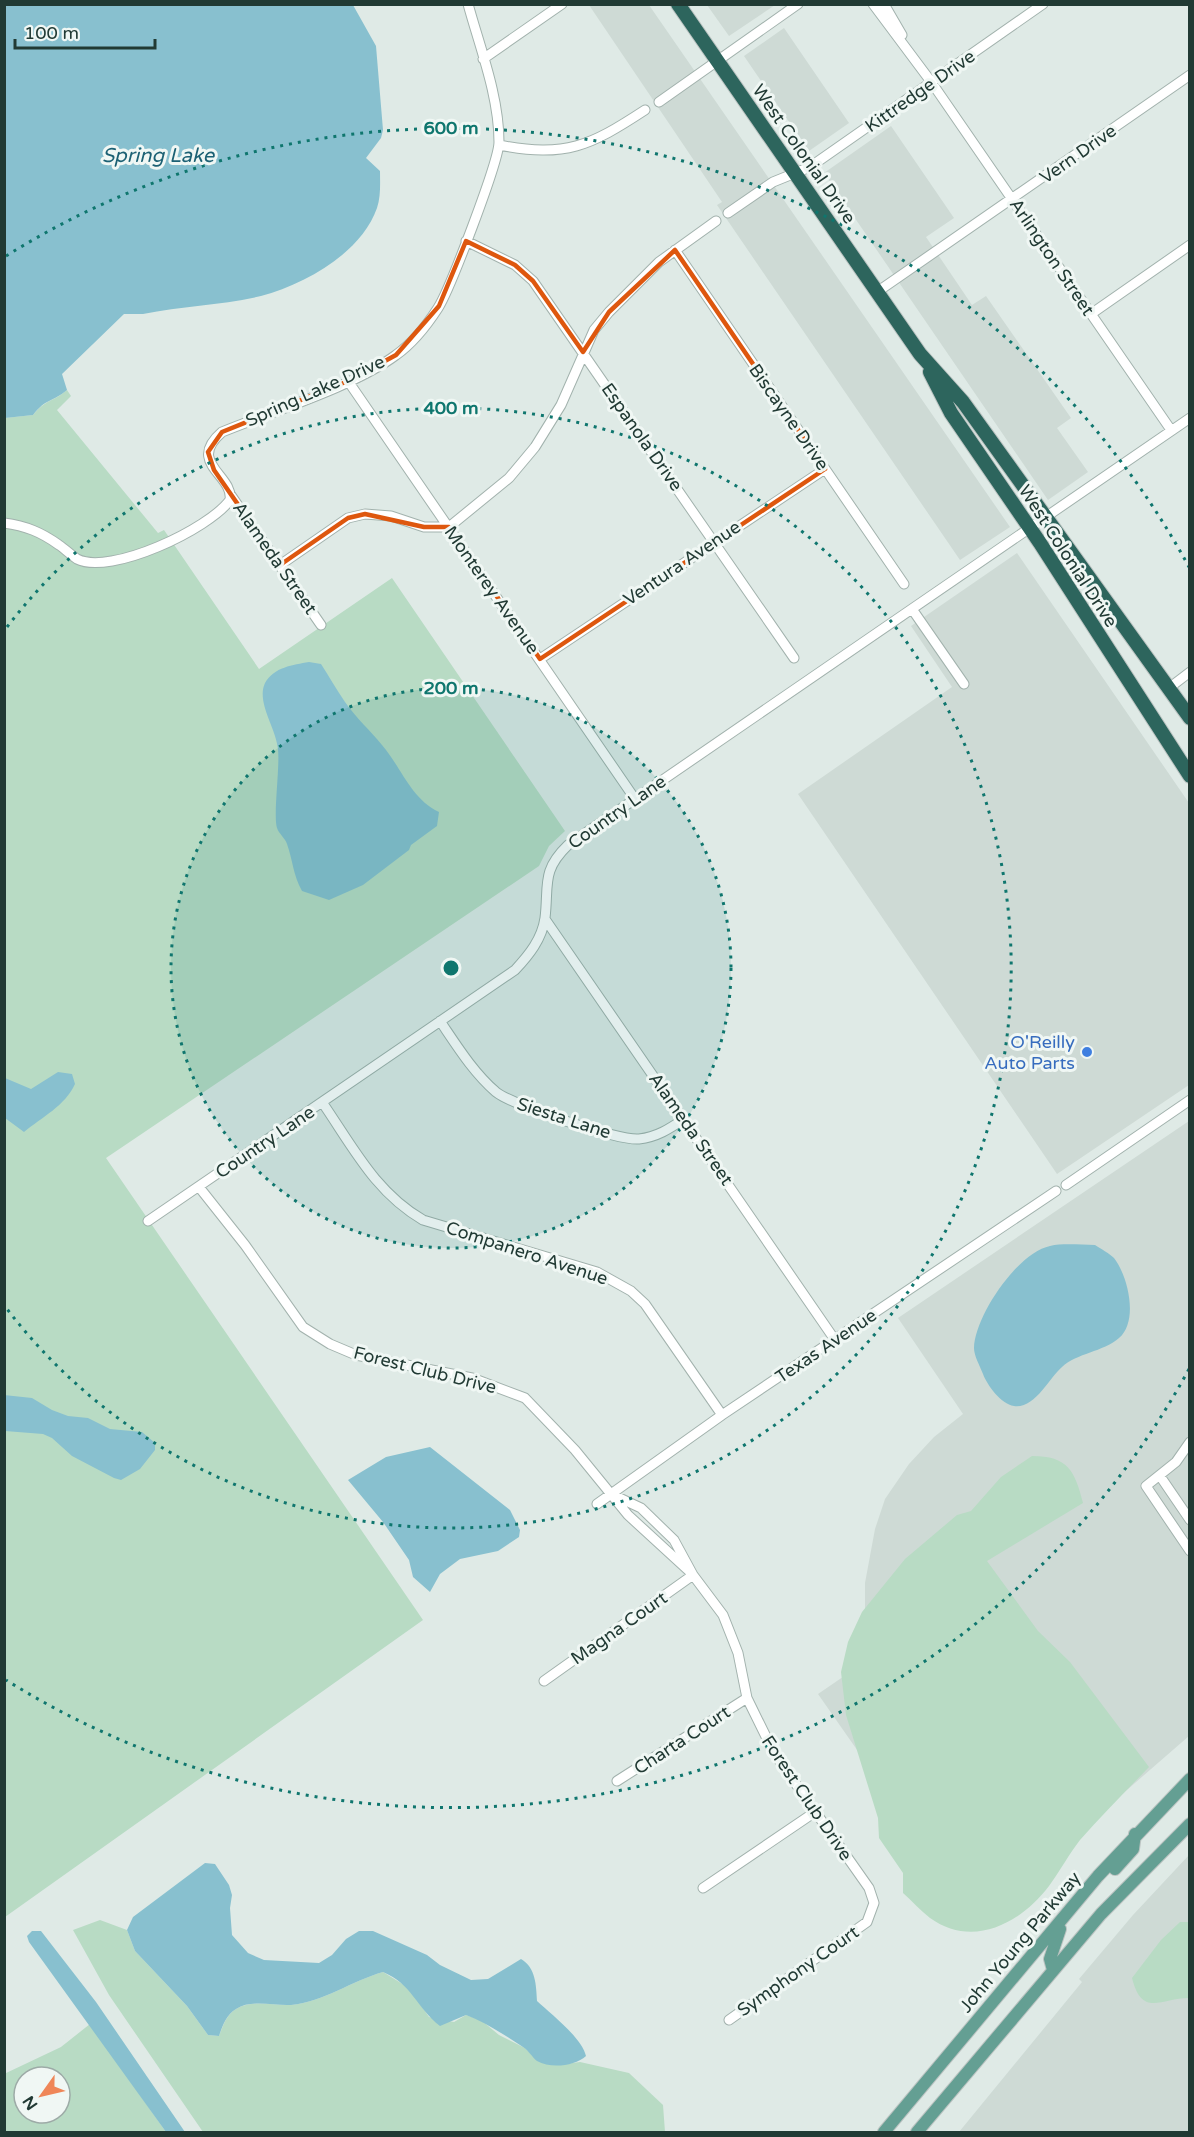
<svg xmlns="http://www.w3.org/2000/svg" width="1194" height="2137" font-family="'Varela Round',sans-serif">
	<rect width="100%" height="100%" fill="#dfeae6"/>
	<path fill="#cedad5" d="M 589,5 L 649,5 L 1010,527 L 960,560 L 717,205 L 722,202 Z
		M 707,5 L 775,5 L 729,36 Z
		M 784,28 L 849,123 L 809,151 L 744,56 Z
		M 891,126 L 954,218 L 926,237 L 972,305 L 986,296 L 1071,418 L 1057,428 L 1088,472 L 1048,500 L 824,173 Z
		M 1017,553 L 1189,803 L 1189,1085 L 1057,1174 L 798,794 L 952,687 L 911,626 Z
		M 1189,1121 L 1189,1736 L 1120,1796 L 980,1926 L 818,1694 L 872,1657 L 865,1623 L 865,1583 L 875,1529 L 885,1499 L 909,1464 L 934,1437 L 963,1414 L 898,1318 Z
		M 1189,1855 L 1189,2132 L 959,2132 L 1082,1982 L 1079,1979 L 1133,1915 Z"/>
	<path fill="#b8dbc4" fill-rule="evenodd" d="M 67,390 L 71,396 L 57,410 L 158,533 L 164,530 L 259,669 L 392,578 L 565,831 L 549,846 L 539,866 L 106,1158 L 423,1620 L 5,1917 L 4,418 L 33,415 C 46,399 53,402 67,390 Z
		M 1032,1456 C 1068,1456 1075,1471 1083,1503 L 987,1561 L 1038,1631 L 1070,1662 L 1149,1767 C 1126,1791 1102,1815 1080,1840 C 1069,1854 1060,1871 1049,1886 C 1021,1923 973,1949 930,1918 C 921,1911 912,1901 903,1893 L 903,1873 L 879,1838 L 878,1818 L 846,1715 L 841,1672 L 848,1642 L 862,1612 L 905,1559 L 957,1515 L 971,1511 L 1001,1477 Z
		M 100,1920 L 127,1930 L 135,1951 L 187,2006 L 208,2035 L 219,2036 C 223,2026 226,2015 236,2009 C 253,1999 273,2006 291,2005 C 324,2002 351,1981 383,1972 L 409,1988 L 429,2017 L 454,2022 L 466,2015 L 481,2020 L 499,2035 L 525,2048 L 538,2061 L 565,2064 L 580,2062 L 629,2073 L 663,2105 L 665,2132 L 203,2132 L 109,1995 L 73,1930 Z
		M 1180,1922 L 1189,1922 L 1189,1998 C 1161,1998 1142,2018 1132,1978 L 1161,1940 Z
		M 90,2024 L 166,2132 L 5,2132 L 4,2074 L 61,2047 ZM 24,2077 L 60,2077 L 60,2113 L 24,2113 Z"/>
	<path fill="#88c0cf" d="M 4,5 L 353,5 L 376,46 L 383,130 L 381,138 L 366,158 L 380,171 C 380,183 381,196 377,208 C 361,253 306,284 261,296 C 223,305 182,306 143,314 L 124,314 L 62,374 L 67,390 C 53,402 46,398 33,415 L 5,418 Z
		M 309,662 L 321,664 C 329,676 336,689 345,702 C 356,718 370,730 382,745 C 401,767 411,799 439,812 L 437,826 L 411,845 L 409,850 L 363,885 L 329,900 L 302,891 C 293,875 293,861 287,844 C 285,838 279,834 277,828 C 273,815 280,768 278,749 C 276,728 256,702 265,683 C 274,667 293,665 309,662 Z
		M 58,1072 L 72,1074 L 75,1084 C 65,1106 42,1117 24,1132 L 5,1118 L 5,1078 L 31,1089 Z
		M 1095,1245 C 1101,1249 1109,1253 1114,1258 C 1128,1276 1139,1321 1119,1338 C 1103,1352 1077,1353 1062,1367 C 1049,1378 1035,1409 1014,1406 C 1001,1404 987,1385 983,1374 C 980,1366 974,1356 974,1348 C 975,1316 1017,1253 1050,1246 C 1063,1243 1081,1245 1095,1245 Z
		M 4,1395 L 32,1398 L 52,1410 L 68,1416 L 88,1418 L 110,1429 L 142,1432 L 155,1443 L 155,1450 L 140,1469 L 121,1480 L 114,1478 L 72,1456 L 52,1438 L 43,1434 L 5,1431 Z
		M 430,1447 L 510,1510 L 520,1530 L 519,1537 L 498,1551 L 460,1559 L 440,1574 L 430,1592 L 413,1577 L 409,1560 L 383,1522 L 348,1480 L 386,1457 Z
		M 205,1863 L 215,1864 L 229,1885 L 232,1895 L 230,1908 L 232,1935 L 248,1953 L 264,1960 L 319,1963 L 332,1955 L 346,1939 L 359,1931 L 373,1931 L 427,1955 L 440,1965 L 471,1980 L 488,1979 L 521,1959 C 536,1968 536,1985 537,2001 C 551,2014 582,2038 586,2056 C 575,2066 551,2069 537,2061 C 532,2057 529,2051 523,2047 C 506,2036 485,2022 466,2015 L 440,2026 C 416,2007 412,1984 383,1972 C 351,1981 324,2002 291,2005 C 273,2006 252,1999 236,2009 C 226,2015 222,2027 219,2036 L 208,2035 L 187,2006 L 135,1951 L 127,1930 L 133,1917 Z
		M 32,1931 L 41,1931 L 96,2002 L 185,2132 L 166,2132 L 29,1942 L 27,1936 Z"/>
	<g fill="none" stroke-linecap="round" stroke-linejoin="round">
		<defs>
			<path id="minor" d="M 873,4 L 932,83 L 1171,430
				M 884,4 L 902,35
				M 483,59 L 562,4
				M 659,102 L 798,4
				M 499,145 C 566,158 590,146 645,110
				M 728,213 L 773,182 L 810,167 L 1043,4
				M 466,241 L 515,265 L 533,281 L 794,658
				M 675,250 L 904,584
				M 877,292 L 1190,75
				M 1091,314 L 1190,245
				M 348,381 L 635,799
				M 230,494 L 321,625
				M 4,523 C 26,526 41,532 59,545 C 65,549 71,555 77,559 C 110,576 209,529 230,500 C 234,475 186,463 222,432 C 273,411 353,387 396,355 C 413,343 427,325 438,308 C 450,289 499,161 499,142 C 499,96 480,48 468,4
				M 280,565 L 348,518 L 365,514 L 391,516 L 424,527 L 449,527 L 509,478 L 535,447 L 561,405 L 594,330 L 609,312 L 659,262 L 716,221
				M 912,609 L 964,684
				M 540,659 L 825,469
				M 1169,688 L 1190,672
				M 545,919 L 835,1340
				M 440,1021 C 457,1046 473,1072 496,1092 C 512,1105 619,1141 639,1139 C 657,1137 669,1129 684,1119
				M 322,1102 C 353,1147 375,1192 423,1220 L 597,1272 L 631,1291 L 645,1304 L 722,1415
				M 1066,1185 L 1190,1100
				M 199,1187 L 245,1245 L 303,1327 L 330,1344 L 356,1355 L 472,1378 L 525,1398 L 575,1450 L 628,1515 L 689,1571
				M 148,1221 L 515,970 C 529,955 542,939 545,918 C 549,885 541,871 568,845 L 1190,418
				M 1190,1442 L 1176,1462 L 1146,1486 L 1190,1551
				M 1160,1476 L 1190,1520
				M 611,1494 L 641,1508 L 674,1540 L 693,1575 L 723,1615 L 738,1653 L 747,1698 L 774,1753 L 869,1888 L 874,1903 L 867,1922 L 729,2020
				M 597,1504 L 722,1415 L 1056,1191
				M 544,1681 L 693,1575
				M 617,1781 L 747,1698
				M 703,1888 L 815,1812"/>
			<path id="major" d="M 1115,1869 L 1133,1849 L 1135,1834
				M 1053,1970 L 1050,1959 L 1060,1929
				M 884,2132 L 1098,1876 L 1190,1779
				M 917,2132 L 1101,1914 L 1190,1824"/>
			<path id="highway" d="M 678,4 L 920,354 L 963,402 L 1190,718
				M 930,372 L 951,413 L 1040,543 L 1190,776"/>
		</defs>
		<use href="#minor" stroke="#a2b2ad" stroke-width="11"/>
		<use href="#major" stroke="#bcc4c2" stroke-width="14"/>
		<use href="#highway" stroke="#bcc4c2" stroke-width="16"/>
		<use href="#minor" stroke="#fff" stroke-width="9"/>
		<use href="#major" stroke="#649f93" stroke-width="12"/>
		<use href="#highway" stroke="#2d655d" stroke-width="14"/>
	</g>
	<path fill="none" stroke="#de570e" stroke-width="4.5" stroke-linejoin="round" d="M 466,241 L 515,265 L 533,281 L 583,352 L 609,312 L 675,250 L 825,469 L 540,659 L 449,527 L 424,527 L 365,514 L 348,518 L 280,565 L 214,470 L 208,452 L 222,432 L 348,381 L 396,355 L 439,306 Z"/>
	<circle cx="451" cy="968" r="280" fill="#0f766e" fill-opacity=".12"/>
	<g fill="none" stroke="#0f766e" stroke-width="3" stroke-dasharray="3 6">
		<circle cx="451" cy="968" r="280"/>
		<path d="M7 627A560 560 0 1 1 7 1309"/>
		<path d="M1189 1369A840 840 0 0 1 6 1680M6 256A840 840 0 0 1 1189 567"/>
	</g>
	<circle fill="#3f7fe0" stroke="#f0f7f4" stroke-width="2" cx="1087" cy="1052" r="6"/>
	<g text-anchor="middle" dominant-baseline="central" stroke-width="6" stroke-linejoin="round" paint-order="stroke">
		<g font-size="18" fill="#213a34" stroke="#f0f7f4">
			<text transform="translate(920 91) rotate(-35)">Kittredge Drive</text>
			<text transform="translate(804 154) rotate(55)">West Colonial Drive</text>
			<text transform="translate(1078 154) rotate(-35)">Vern Drive</text>
			<text transform="translate(1052 257) rotate(56)">Arlington Street</text>
			<text transform="translate(315 391) rotate(-24)">Spring Lake Drive</text>
			<text transform="translate(789 417) rotate(55)">Biscayne Drive</text>
			<text transform="translate(642 437) rotate(55)">Espanola Drive</text>
			<text transform="translate(1068 556) rotate(57)">West Colonial Drive</text>
			<text transform="translate(275 558) rotate(55)">Alameda Street</text>
			<text transform="translate(682 563) rotate(-34)">Ventura Avenue</text>
			<text transform="translate(492 590) rotate(55)">Monterey Avenue</text>
			<text transform="translate(617 812) rotate(-35)">Country Lane</text>
			<text transform="translate(564 1118) rotate(18)">Siesta Lane</text>
			<text transform="translate(691 1129) rotate(55)">Alameda Street</text>
			<text transform="translate(265 1142) rotate(-34)">Country Lane</text>
			<text transform="translate(527 1253) rotate(18)">Companero Avenue</text>
			<text transform="translate(826 1346) rotate(-34)">Texas Avenue</text>
			<text transform="translate(425 1370) rotate(14)">Forest Club Drive</text>
			<text transform="translate(619 1628) rotate(-35)">Magna Court</text>
			<text transform="translate(682 1740) rotate(-33)">Charta Court</text>
			<text transform="translate(807 1798) rotate(56)">Forest Club Drive</text>
			<text transform="translate(1020 1942) rotate(-50)">John Young Parkway</text>
			<text transform="translate(798 1971) rotate(-35)">Symphony Court</text>
		</g>
		<g font-size="18" fill="#366cbe" stroke="#f0f7f4" text-anchor="end">
			<text x="1075" y="1042">O'Reilly<tspan x="1075" dy="21">Auto Parts</tspan></text>
		</g>
		<g font-size="20" font-style="italic" fill="#1c6174" stroke="#f0f7f4">
			<text x="158" y="156">Spring Lake</text>
		</g>
	</g>
	<circle cx="451" cy="968" r="9" fill="#0f766e" stroke="#f0f7f4" stroke-width="3"/>
	<g font-size="18" text-anchor="middle" font-weight="bold" fill="#0f766e" stroke="#f0f7f4" stroke-width="6" stroke-linejoin="round" paint-order="stroke">
		<text x="451" y="134">600 m</text>
		<text x="451" y="414">400 m</text>
		<text x="451" y="694">200 m</text>
	</g>
	<rect width="1194" height="2137" fill="none" stroke="#213a34" stroke-width="12"/>
	<g transform="translate(42 2095) rotate(236)"><circle r="28" fill="#f0f7f4" stroke="#9daba7" stroke-width="1.5"/>
	<path d="M0-4.5L10 22L0 15L-10 22Z" fill="#ef8658"/>
	<text y="-9" font-size="16" font-weight="bold" text-anchor="middle" fill="#213a34">N</text>
	</g>
	<path d="M15 39v9h140v-9" fill="none" stroke="#213a34" stroke-width="3"/>
	<text x="24" y="39" font-size="18" fill="#213a34" stroke="#f0f7f4" stroke-width="4.5" paint-order="stroke">100 m</text>
</svg>
